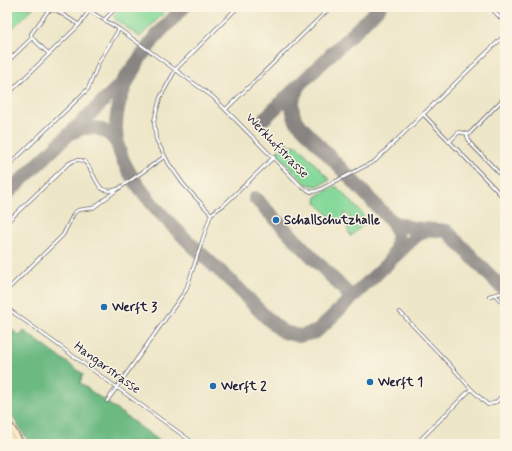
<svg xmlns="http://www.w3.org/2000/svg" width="512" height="451" font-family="Mynerve,sans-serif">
	<rect width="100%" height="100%" fill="#fcf5e5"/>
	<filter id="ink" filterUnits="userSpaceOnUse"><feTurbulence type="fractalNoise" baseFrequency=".025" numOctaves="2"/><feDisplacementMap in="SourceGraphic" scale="8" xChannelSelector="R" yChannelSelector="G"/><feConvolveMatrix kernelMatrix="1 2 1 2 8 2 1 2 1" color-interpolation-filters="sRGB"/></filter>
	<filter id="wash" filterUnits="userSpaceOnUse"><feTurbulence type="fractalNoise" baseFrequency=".012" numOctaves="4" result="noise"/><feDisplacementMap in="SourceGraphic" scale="16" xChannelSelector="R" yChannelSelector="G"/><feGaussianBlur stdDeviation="0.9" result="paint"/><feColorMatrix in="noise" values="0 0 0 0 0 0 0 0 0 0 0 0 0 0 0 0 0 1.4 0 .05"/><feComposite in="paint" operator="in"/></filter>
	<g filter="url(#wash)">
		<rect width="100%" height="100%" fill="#ede6c8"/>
		<path fill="#86d99a" stroke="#547e6a" d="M 7,7 L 34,7 L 7,34 Z
			M 121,7 L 170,7 L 140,37 L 116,20 L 114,16 Z
			M 286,141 L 291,146 L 293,145 L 298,146 L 330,180 L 317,186 L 306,184 L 276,154 Z
			M 334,187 L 337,187 L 363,214 L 362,215 L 367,221 L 350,237 L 351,234 L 349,234 L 346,222 L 350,216 L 345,213 L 337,224 L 316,202 L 317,196 Z"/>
		<path fill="#6cb982" stroke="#476e5e" d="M 8,327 L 20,336 L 24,331 L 83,374 L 80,383 L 164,444 L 30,444 L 7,408 Z"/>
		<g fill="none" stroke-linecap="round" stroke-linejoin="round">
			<path stroke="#888482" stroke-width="14" d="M 139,60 C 123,86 111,115 118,146 C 130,194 200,252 236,286 C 251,301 266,320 284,332 L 299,336 L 316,332 L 388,263 C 399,248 402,232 389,218
				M 302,82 C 293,94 289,107 296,121 L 392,222 L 412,228 L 447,231 L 501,287
				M 265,118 L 380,7
				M 73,132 C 90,123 109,128 118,145
				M 7,194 L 119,86 L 158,34 L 184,7
				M 255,198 L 352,298
				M 394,257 L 417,235 L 429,230"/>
		</g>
	</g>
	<g filter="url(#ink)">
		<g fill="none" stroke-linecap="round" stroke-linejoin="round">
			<defs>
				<path id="lane" d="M 83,7 L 119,29 L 213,97 L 303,188 L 311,192 L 317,191 L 375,161 L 505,35
					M 490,7 L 505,23
					M 105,19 L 117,7
					M 32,38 L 49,54
					M 502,38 L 505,41
					M 7,62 L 32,38 L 31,34 L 48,11 L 56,10 L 79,25
					M 7,95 L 79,25 L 89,11
					M 505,97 L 467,136 L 470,143 L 505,179
					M 226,109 L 331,7
					M 423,114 L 505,199
					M 449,142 L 459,132 L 468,134
					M 7,167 L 88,89 L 99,62 L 119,29
					M 118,189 L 164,157
					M 211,214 L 184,185 L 169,164 L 156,139 L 154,121 L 160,98 L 176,69 L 238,7
					M 7,222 L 68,164 C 90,149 91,179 102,189 L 110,191 L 118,189 L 93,208 L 78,210 L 74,213 L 63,235 L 7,290
					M 489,296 L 505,292
					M 496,296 L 505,305
					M 7,308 L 195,444
					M 400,312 L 451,366
					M 471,389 L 488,405 L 496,402 L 505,393
					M 107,401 L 186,290 L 211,214 L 225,204 L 274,157
					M 416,444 L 471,389 L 452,367"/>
				<path id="secondary" d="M 7,421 L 21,444
					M 7,433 L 14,444"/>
			</defs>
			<use href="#lane" stroke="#69676c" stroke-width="4"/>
			<use href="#secondary" stroke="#69676c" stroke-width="8"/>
			<use href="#lane" stroke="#fff" stroke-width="2.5"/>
			<use href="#secondary" stroke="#fae7c3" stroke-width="6"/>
		</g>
	</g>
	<g fill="#1f6fb2" stroke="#fcf5e5" stroke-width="1.5">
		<circle cx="276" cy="220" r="4"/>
		<circle cx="104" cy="307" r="4"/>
		<circle cx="370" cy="382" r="4"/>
		<circle cx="213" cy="386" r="4"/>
	</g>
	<g text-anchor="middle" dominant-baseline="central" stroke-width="3" stroke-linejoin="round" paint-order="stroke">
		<g font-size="13" fill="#22223b" stroke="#fcf5e5">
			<text transform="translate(277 146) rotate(46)">Werkhofstrasse</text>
			<text transform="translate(107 368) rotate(36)">Hangarstrasse</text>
		</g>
		<g font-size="13" font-weight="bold" fill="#22223b" stroke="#fcf5e5" text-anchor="start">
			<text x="284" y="220">Schallschutzhalle</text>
			<text x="112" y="307">Werft 3</text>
			<text x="378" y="382">Werft 1</text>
			<text x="221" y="386">Werft 2</text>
		</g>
	</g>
	<rect width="512" height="451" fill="none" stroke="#fcf5e5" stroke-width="24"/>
</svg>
